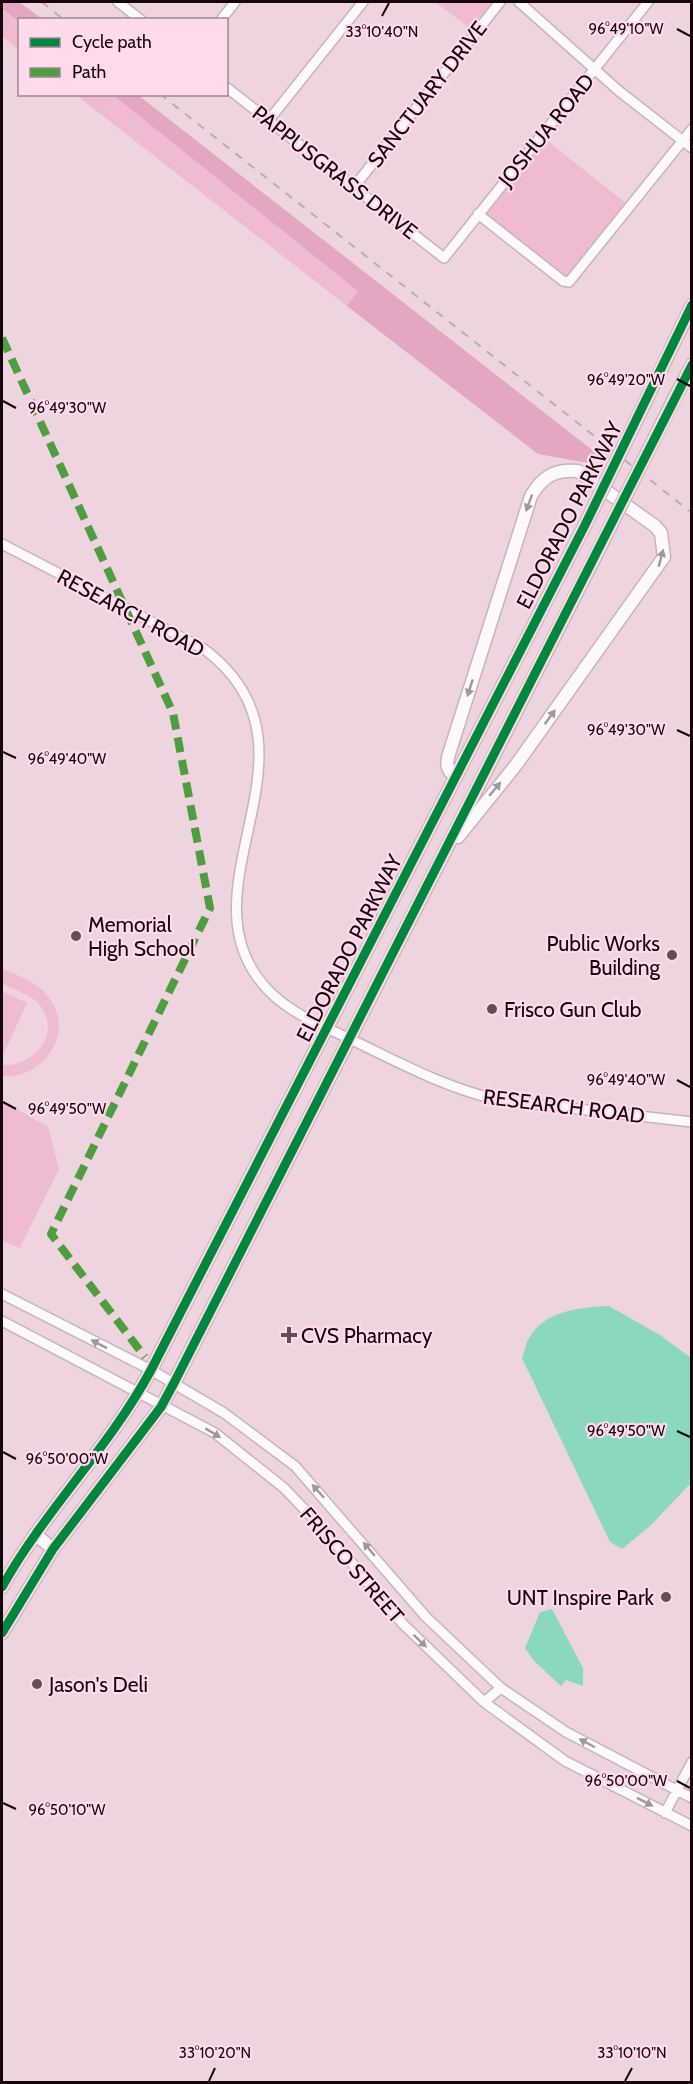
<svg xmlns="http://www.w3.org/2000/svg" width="693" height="2084" font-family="Cabin,sans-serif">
	<rect width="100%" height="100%" fill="#eed4df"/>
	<path fill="#efbbd2" d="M 435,2 L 493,2 L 471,29 Z
		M 2,8 L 19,22 L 19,50 L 2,36 Z
		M 76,95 L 113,95 L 359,291 L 347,306 Z
		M 545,139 L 627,204 L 569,275 L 564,275 L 488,215 L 487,212 Z
		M 2,968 C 16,975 35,981 46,994 C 78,1029 45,1080 2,1076 L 2,1065 C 34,1067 64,1032 38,1003 C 29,994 13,989 2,983 Z
		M 2,991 L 27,1003 L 2,1057 Z
		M 2,1100 L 48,1127 L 59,1169 L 20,1248 L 2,1241 Z"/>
	<path fill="#e3a6c3" d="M 2,2 L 19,2 L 42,19 L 20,20 L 19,22 L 2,8 Z
		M 113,95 L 138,95 L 596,453 L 588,463 L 538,454 L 347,306 L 358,291 Z"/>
	<path fill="#8bd8c1" d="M 609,1306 L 660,1335 L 691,1358 L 691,1483 L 650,1526 L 622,1549 L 610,1542 L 522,1358 C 525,1351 526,1341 531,1335 C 547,1310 583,1307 609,1306 Z
		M 552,1609 L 583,1668 L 583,1686 L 566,1680 L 561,1686 L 534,1661 L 525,1648 L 540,1612 Z"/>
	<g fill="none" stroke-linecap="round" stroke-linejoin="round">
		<defs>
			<path id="minor" d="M 118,2 L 141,20
				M 519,2 L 619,91 L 692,148
				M 221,20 L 235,2
				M 226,87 L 444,258 L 648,2
				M 269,120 L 363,2
				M 354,187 L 500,2
				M 478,214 L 563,281 L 569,282 L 692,129
				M 2,544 L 204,649 C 339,750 170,892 270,992 C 292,1014 321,1025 348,1038 C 398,1062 445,1088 499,1100 L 692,1122
				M 2,1294 L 151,1370 L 224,1413 L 295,1466 L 426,1617 L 501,1688 L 566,1732 L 692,1798
				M 2,1321 L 215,1433 L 284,1488 L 327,1533 L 403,1624 L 484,1702 L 565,1761 L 692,1826
				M 484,1702 L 501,1688
				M 665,1813 L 692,1762"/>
			<path id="major" d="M 654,384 L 692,305
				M 674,399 L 692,365
				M 456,777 C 448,771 446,767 448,757 L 531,496 C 543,476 555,469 578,471 L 655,526 L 661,533 L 664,557 L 516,765 L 458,837
				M 35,1534 L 53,1549
				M 2,1587 C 45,1510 109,1448 151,1370 L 585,525
				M 2,1633 L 53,1549 L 161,1407 L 174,1383 L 602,543"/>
		</defs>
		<use href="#minor" stroke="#c9b2bc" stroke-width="12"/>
		<use href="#major" stroke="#c9b2bc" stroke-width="15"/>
		<use href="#minor" stroke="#fcf9fa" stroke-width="9"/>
		<use href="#major" stroke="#fcf9fa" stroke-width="12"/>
		<path stroke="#b6afb3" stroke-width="2" stroke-dasharray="8 8" stroke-linecap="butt" d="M 42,2 L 64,20
			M 160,94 L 692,513"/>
		<defs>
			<path id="major-bridge" d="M 585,525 L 654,384
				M 602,543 L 674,399"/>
		</defs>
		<use href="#major-bridge" stroke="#c9b2bc" stroke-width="15" stroke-linecap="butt"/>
		<use href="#major-bridge" stroke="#fcf9fa" stroke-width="12"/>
		<path stroke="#4e9e3f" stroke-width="8" stroke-dasharray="15 8" stroke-linecap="butt" d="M 2,338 L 173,713 L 210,908 L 51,1234 L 145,1357"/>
		<defs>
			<path id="cycleway" d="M 2,1587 C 45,1510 109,1448 151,1370 L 585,525 L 692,305
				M 2,1633 L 53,1549 L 161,1407 L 174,1383 L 692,365"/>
		</defs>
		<use href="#cycleway" stroke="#fedaea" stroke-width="13"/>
		<use href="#cycleway" stroke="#00873e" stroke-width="9"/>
	</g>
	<defs><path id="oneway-solid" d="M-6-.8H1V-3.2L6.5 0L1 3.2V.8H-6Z" transform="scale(1.5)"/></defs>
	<g fill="#a1989c">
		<use href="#oneway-solid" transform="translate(529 503) rotate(110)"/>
		<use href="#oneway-solid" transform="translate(661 558) rotate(-75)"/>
		<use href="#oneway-solid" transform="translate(470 688) rotate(108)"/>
		<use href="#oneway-solid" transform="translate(550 717) rotate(-54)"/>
		<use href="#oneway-solid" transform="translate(495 789) rotate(-50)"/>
		<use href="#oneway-solid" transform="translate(99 1344) rotate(-153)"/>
		<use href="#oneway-solid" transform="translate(213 1433) rotate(31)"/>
		<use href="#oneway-solid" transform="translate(318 1491) rotate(-132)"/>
		<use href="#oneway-solid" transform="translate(369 1549) rotate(-130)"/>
		<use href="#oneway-solid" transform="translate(420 1641) rotate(44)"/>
		<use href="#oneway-solid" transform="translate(587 1743) rotate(-152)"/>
		<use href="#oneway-solid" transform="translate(645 1802) rotate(27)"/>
	</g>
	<path fill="none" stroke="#18060f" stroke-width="2" d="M 382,16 L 389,3M 677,29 L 690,36M 677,379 L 690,386M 3,401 L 16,408M 677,730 L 690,736M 3,752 L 16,758M 677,1080 L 690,1087M 3,1102 L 16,1109M 677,1431 L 690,1437M 3,1452 L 16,1459M 677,1781 L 690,1788M 3,1803 L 16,1809M 209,2081 L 215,2068M 625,2081 L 632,2068"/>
	<g fill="#634e58" stroke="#fedaea" stroke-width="2">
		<circle cx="76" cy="936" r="6"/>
		<circle cx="672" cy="955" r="6"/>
		<circle cx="492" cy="1009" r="6"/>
		<path d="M286 1326h6v6h6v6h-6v6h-6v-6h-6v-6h6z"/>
		<circle cx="666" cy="1597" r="6"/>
		<circle cx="37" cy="1684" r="6"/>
	</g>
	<g text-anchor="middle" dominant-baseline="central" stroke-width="4.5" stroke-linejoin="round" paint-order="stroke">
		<g font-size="21" fill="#18060f" stroke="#fedaea">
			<text transform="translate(427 94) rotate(-52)">SANCTUARY DRIVE</text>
			<text transform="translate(546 130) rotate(-51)">JOSHUA ROAD</text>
			<text transform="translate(335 172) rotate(38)">PAPPUSGRASS DRIVE</text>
			<text transform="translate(569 515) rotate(-63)">ELDORADO PARKWAY</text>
			<text transform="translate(131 613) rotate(28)">RESEARCH ROAD</text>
			<text transform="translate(349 948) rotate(-63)">ELDORADO PARKWAY</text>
			<text transform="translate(564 1106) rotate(7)">RESEARCH ROAD</text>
			<text transform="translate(352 1565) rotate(49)">FRISCO STREET</text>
		</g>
		<g font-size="21" fill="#18060f" stroke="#fedaea" text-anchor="start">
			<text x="88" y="924">Memorial<tspan x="88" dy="24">High School</tspan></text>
			<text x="660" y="943" text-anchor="end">Public Works<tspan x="660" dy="24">Building</tspan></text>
			<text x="504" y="1009">Frisco Gun Club</text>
			<text x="301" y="1335">CVS Pharmacy</text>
			<text x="654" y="1597" text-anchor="end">UNT Inspire Park</text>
			<text x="49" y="1684">Jason's Deli</text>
		</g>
	</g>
	<g font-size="15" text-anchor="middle" fill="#18060f" stroke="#fedaea" stroke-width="4.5" stroke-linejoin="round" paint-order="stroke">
		<text x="626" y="34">96°49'10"W</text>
		<text x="382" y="37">33°10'40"N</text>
		<text x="626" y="385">96°49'20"W</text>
		<text x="67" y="413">96°49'30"W</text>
		<text x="626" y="735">96°49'30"W</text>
		<text x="67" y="764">96°49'40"W</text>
		<text x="626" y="1085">96°49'40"W</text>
		<text x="67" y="1114">96°49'50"W</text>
		<text x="626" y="1436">96°49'50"W</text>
		<text x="67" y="1464">96°50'00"W</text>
		<text x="626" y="1786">96°50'00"W</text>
		<text x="67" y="1815">96°50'10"W</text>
		<text x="215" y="2058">33°10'20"N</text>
		<text x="632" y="2058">33°10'10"N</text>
	</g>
	<rect width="693" height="2084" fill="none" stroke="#18060f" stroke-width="6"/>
	<rect x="18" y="18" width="210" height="78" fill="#fedaea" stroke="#a28592" stroke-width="1.5"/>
	<rect x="30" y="38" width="30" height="9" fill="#00873e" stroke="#a28592" stroke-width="1.5"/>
	<text x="72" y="48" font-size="18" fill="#18060f">Cycle path</text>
	<rect x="30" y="68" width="30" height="9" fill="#4e9e3f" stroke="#a28592" stroke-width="1.5"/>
	<text x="72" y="78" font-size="18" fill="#18060f">Path</text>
</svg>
